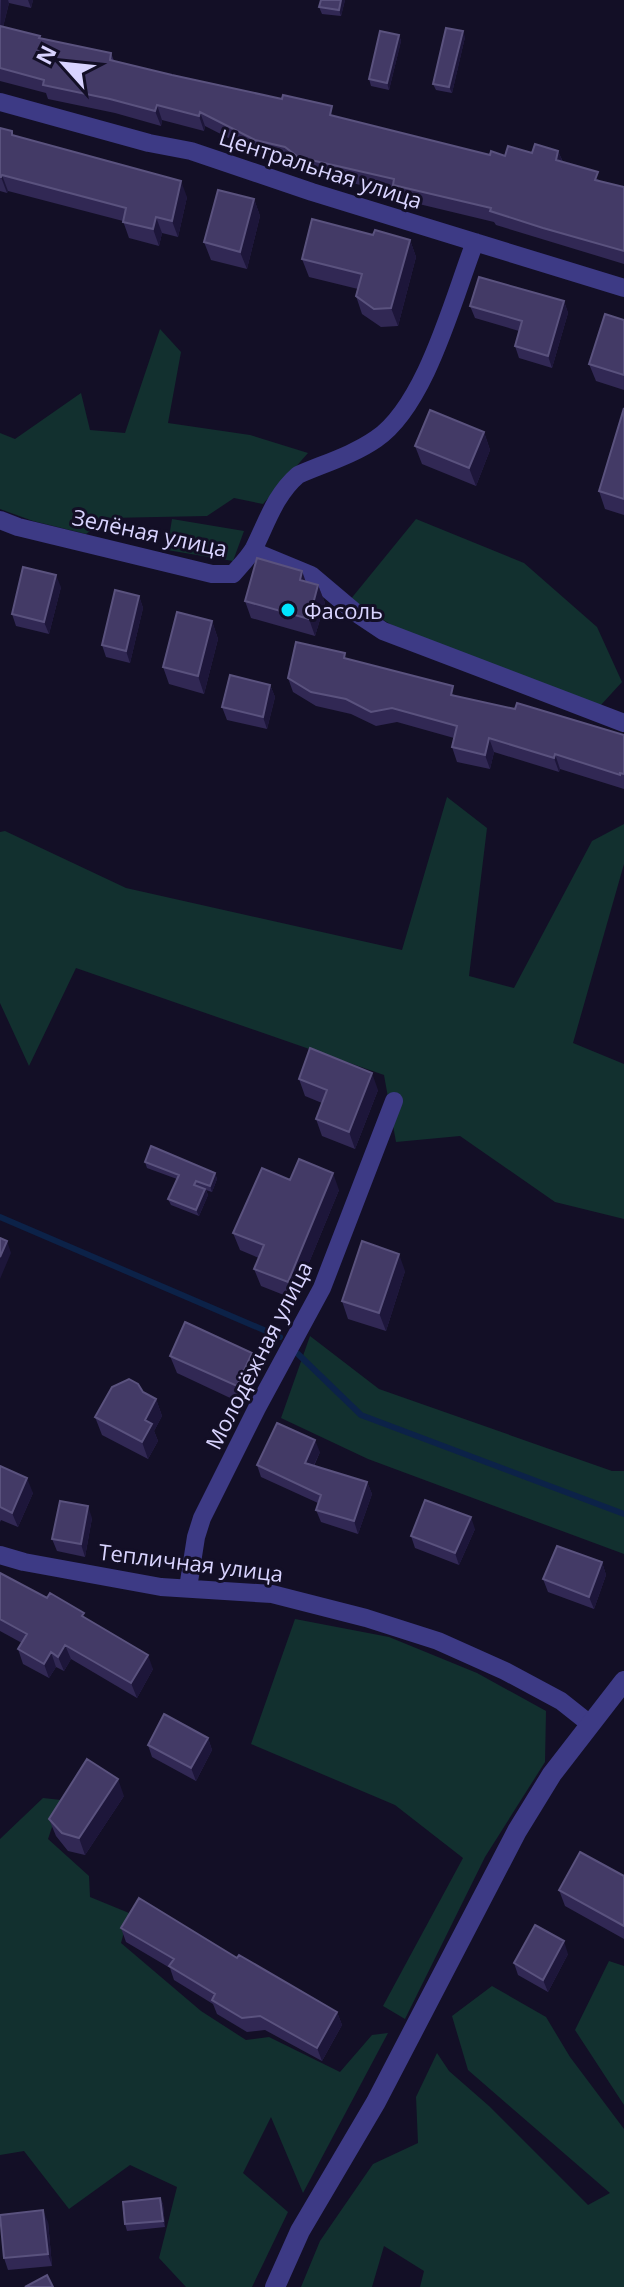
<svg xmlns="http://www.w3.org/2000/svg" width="624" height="2287" font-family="'Open Sans',sans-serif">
	<rect width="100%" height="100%" fill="#130f26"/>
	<path fill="#12302f" d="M 160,329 L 181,352 L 168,423 L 250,435 L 308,453 L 263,504 L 234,498 L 207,516 L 108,518 L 86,534 L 33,521 L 0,509 L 0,433 L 15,439 L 81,393 L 90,430 L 125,433 Z
		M 172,519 L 244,531 L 233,561 L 167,550 Z
		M 416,519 L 524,563 L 597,627 L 622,682 L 600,706 L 395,627 L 350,600 Z
		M 447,797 L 487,828 L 469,976 L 514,988 L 592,841 L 624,824 L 624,864 L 573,1043 L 624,1064 L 624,1219 L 555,1202 L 460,1136 L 396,1142 L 384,1075 L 76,968 L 29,1066 L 0,1003 L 0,832 L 5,831 L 126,888 L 402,950 Z
		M 310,1336 L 379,1389 L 612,1471 L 624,1471 L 624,1554 L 368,1459 L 281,1418 Z
		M 295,1619 L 389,1637 L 477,1673 L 546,1711 L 545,1762 L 485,1857 L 405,2019 L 383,2006 L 463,1858 L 395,1805 L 251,1744 Z
		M 43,1798 L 61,1800 L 48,1839 L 89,1876 L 90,1897 L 129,1913 L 121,1943 L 201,2011 L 246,2040 L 269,2037 L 340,2072 L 372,2035 L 388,2033 L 303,2193 L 271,2117 L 243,2173 L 288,2212 L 252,2287 L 186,2287 L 159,2258 L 177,2187 L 130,2165 L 69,2209 L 24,2151 L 0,2155 L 0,1839 Z
		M 609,1961 L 624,1966 L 624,2105 L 575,2030 Z
		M 492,1986 L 546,2017 L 570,2057 L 624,2129 L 624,2287 L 420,2287 L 424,2271 L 384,2246 L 372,2287 L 301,2287 L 320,2241 L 373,2164 L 418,2143 L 416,2097 L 437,2053 L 449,2071 L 489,2106 L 588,2205 L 610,2193 L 468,2070 L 452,2016 Z"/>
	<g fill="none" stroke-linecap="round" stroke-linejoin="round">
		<path stroke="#0c2248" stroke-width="6" d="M 0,1217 L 280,1337
			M 298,1354 L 361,1415 L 624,1514"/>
		<path stroke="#3d3a85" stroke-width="18" d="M 0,102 L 149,143 L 191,151 L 312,192 L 624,288
			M 0,520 L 18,527 L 212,574 L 233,574 C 240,566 249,557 254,548 C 267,522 275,495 298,475 C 323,464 353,455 376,439 C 426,405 453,299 475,242
			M 253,551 L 311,575 L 356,613 L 383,631 L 624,723
			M 0,1555 L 24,1562 L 161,1587 L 272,1594 L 366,1618 L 438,1641 L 505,1671 L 561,1701 L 590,1724
			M 188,1588 L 196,1537 L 202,1518 L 257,1408 L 322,1288 L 394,1101"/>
		<path stroke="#3d3a85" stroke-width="20" d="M 275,2287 L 300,2231 L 376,2102 L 517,1831 L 552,1774 L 624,1681"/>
	</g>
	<path fill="#312854" d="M 0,0 L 33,0 L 31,8 L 9,3 L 3,27 L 40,36 L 41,38 L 111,53 L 114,61 L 490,155 L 505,156 L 558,151 L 563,162 L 601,181 L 624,187 L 624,264 L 496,225 L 494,222 L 398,199 L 396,193 L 303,172 L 290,162 L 260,154 L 205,126 L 204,131 L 162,120 L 161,126 L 115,113 L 48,99 L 46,93 L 0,81 Z
		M 321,0 L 345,0 L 341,16 L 322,14 L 319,7 Z
		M 399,35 L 401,41 L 389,90 L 371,86 L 369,79 Z
		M 465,37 L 452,93 L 436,90 L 433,84 Z
		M 0,128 L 14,136 L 187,197 L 178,237 L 162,233 L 159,246 L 129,238 L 123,221 L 8,191 L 7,193 L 0,191 Z
		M 254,199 L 260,216 L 247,269 L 211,260 L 204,242 Z
		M 373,235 L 410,240 L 416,257 L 398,326 L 381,327 L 362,314 L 356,296 L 358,289 L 309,277 L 302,259 Z
		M 564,301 L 568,313 L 552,368 L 519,358 L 515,346 L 519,331 L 475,318 L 470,306 Z
		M 624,320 L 624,390 L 596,381 L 589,364 Z
		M 624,408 L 624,515 L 605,509 L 599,491 Z
		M 484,432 L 490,450 L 476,486 L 422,464 L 415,446 Z
		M 306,582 L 318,585 L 325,603 L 315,636 L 251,618 L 245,601 Z
		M 61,587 L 49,634 L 16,626 L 12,614 Z
		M 139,596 L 143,608 L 130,663 L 106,657 L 102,645 Z
		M 212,621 L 218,639 L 204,694 L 169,684 L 163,667 Z
		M 347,659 L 457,696 L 624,735 L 624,789 L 560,769 L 559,772 L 494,752 L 490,769 L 457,762 L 452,747 L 454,738 L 397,722 L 376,726 L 351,714 L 316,706 L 293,692 L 288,678 Z
		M 270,685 L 275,697 L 267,729 L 227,720 L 222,707 Z
		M 299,1079 L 378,1090 L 355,1149 L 322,1136 L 316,1119 L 322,1103 L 305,1096 Z
		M 145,1162 L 215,1173 L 217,1179 L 212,1192 L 206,1190 L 208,1195 L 199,1216 L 171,1205 L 168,1199 L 177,1179 L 147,1168 Z
		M 290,1180 L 339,1190 L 294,1299 L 261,1286 L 254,1269 L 259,1258 L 240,1250 L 233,1233 Z
		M 405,1271 L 386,1331 L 348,1319 L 342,1301 Z
		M 252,1353 L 258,1370 L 243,1404 L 177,1373 L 170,1356 Z
		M 143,1392 L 156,1399 L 162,1416 L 154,1431 L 158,1441 L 148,1459 L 102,1435 L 95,1417 Z
		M 320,1452 L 314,1466 L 367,1482 L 372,1494 L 358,1534 L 321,1522 L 316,1510 L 318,1503 L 261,1477 L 257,1465 Z
		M 0,1466 L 33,1493 L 18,1527 L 1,1520 L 0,1522 Z
		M 92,1518 L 85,1557 L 57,1551 L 52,1539 Z
		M 475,1529 L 459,1565 L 415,1548 L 411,1536 Z
		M 602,1562 L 606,1575 L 594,1609 L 548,1592 L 543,1579 Z
		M 0,1573 L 86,1618 L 153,1669 L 137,1698 L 71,1659 L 64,1671 L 56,1667 L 49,1678 L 23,1664 L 18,1649 L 22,1643 L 0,1631 Z
		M 208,1738 L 212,1750 L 196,1781 L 152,1757 L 148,1745 Z
		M 124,1796 L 85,1855 L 68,1851 L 56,1836 L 49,1819 Z
		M 624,1876 L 624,1939 L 565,1906 L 559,1890 Z
		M 121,1928 L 237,1958 L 337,2012 L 342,2025 L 322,2061 L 265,2030 L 247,2032 L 217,2014 L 213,2004 L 174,1980 L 170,1968 L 126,1942 Z
		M 568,1954 L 548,1992 L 518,1975 L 514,1963 Z
		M 160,2198 L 163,2204 L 165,2227 L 127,2231 L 125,2224 Z
		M 48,2222 L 52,2266 L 8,2270 L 4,2258 Z"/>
	<path fill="#1d163a" d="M 1,0 L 8,0 L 9,3 L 0,39 Z
		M 28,0 L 33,0 L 31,8 Z
		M 341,0 L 345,0 L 341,16 L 339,10 Z
		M 463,31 L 465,37 L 452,93 L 449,87 Z
		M 399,35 L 401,41 L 389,90 L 387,83 Z
		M 157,105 L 162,120 L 161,126 L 155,111 Z
		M 200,112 L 205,126 L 204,131 L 199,116 Z
		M 558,151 L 564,165 L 556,160 Z
		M 2,175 L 8,191 L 7,193 L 1,177 Z
		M 181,181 L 187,197 L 178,237 L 172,221 Z
		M 254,199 L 260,216 L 247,269 L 240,252 Z
		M 156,217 L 162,233 L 159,246 L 153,229 Z
		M 410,240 L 416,257 L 398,326 L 391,308 Z
		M 564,301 L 568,313 L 552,368 L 548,356 Z
		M 484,432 L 490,450 L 476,486 L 469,468 Z
		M 302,571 L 308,588 L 300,580 Z
		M 56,575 L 61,587 L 49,634 L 44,622 Z
		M 318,585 L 325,603 L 315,636 L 309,619 Z
		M 139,596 L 143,608 L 130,663 L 126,651 Z
		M 212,621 L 218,639 L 204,694 L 198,676 Z
		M 270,685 L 275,697 L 267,729 L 263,717 Z
		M 489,738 L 494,752 L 490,769 L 485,755 Z
		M 555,754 L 560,769 L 559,772 L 554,758 Z
		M 372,1073 L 378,1090 L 355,1149 L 349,1132 Z
		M 215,1173 L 217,1179 L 212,1192 L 210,1186 Z
		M 333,1173 L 339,1190 L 294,1299 L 288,1282 Z
		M 205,1189 L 208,1195 L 199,1216 L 196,1210 Z
		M 7,1241 L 11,1253 L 0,1279 L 0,1257 Z
		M 399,1254 L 405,1271 L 386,1331 L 379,1313 Z
		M 252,1353 L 258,1370 L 243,1404 L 237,1386 Z
		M 156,1399 L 162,1416 L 154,1431 L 158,1441 L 148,1459 L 142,1442 L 145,1420 Z
		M 315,1440 L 320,1452 L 309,1475 L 305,1463 Z
		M 27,1478 L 33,1493 L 18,1527 L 12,1513 Z
		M 367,1482 L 372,1494 L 358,1534 L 354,1521 Z
		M 88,1506 L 92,1518 L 85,1557 L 81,1544 Z
		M 471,1517 L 475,1529 L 459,1565 L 455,1553 Z
		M 602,1562 L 606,1575 L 594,1609 L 589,1597 Z
		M 65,1645 L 71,1659 L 64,1671 L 58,1657 Z
		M 51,1652 L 56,1667 L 49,1678 L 44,1664 Z
		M 148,1655 L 153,1669 L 137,1698 L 131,1683 Z
		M 208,1738 L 212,1750 L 196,1781 L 191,1768 Z
		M 118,1779 L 124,1796 L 85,1855 L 79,1838 Z
		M 564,1941 L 568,1954 L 548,1992 L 543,1980 Z
		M 337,2012 L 342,2025 L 322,2061 L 317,2048 Z
		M 160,2198 L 163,2204 L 165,2227 L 163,2221 Z
		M 43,2210 L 48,2222 L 52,2266 L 48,2254 Z"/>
	<path fill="#433a66" stroke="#5a527e" stroke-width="2" d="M 321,0 L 341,0 L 339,10 L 319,7 Z
		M 0,26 L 40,36 L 39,38 L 111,53 L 110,60 L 172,75 L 282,99 L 283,95 L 332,106 L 330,115 L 490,155 L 491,151 L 505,156 L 508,146 L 532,153 L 535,144 L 558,151 L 556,160 L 598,172 L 595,180 L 624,187 L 624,251 L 543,228 L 490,211 L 491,208 L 393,185 L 394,179 L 298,157 L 285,147 L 255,140 L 200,112 L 199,116 L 157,105 L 155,111 L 110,99 L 43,85 L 44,80 L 0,68 Z
		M 446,28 L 463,31 L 449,87 L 433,84 Z
		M 380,31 L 399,35 L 387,83 L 369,79 Z
		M 0,128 L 12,131 L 12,135 L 181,181 L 172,221 L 156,217 L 153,229 L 123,222 L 126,208 L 2,175 L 1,177 L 0,177 Z
		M 218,190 L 254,199 L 240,252 L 204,242 Z
		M 312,219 L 373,235 L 375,230 L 410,240 L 391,308 L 374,309 L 356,296 L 362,274 L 302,259 Z
		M 479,277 L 564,301 L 548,356 L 515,346 L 522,321 L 470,306 Z
		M 605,314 L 624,320 L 624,375 L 589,364 Z
		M 624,408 L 624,499 L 599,491 Z
		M 430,410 L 484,432 L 469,468 L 415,446 Z
		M 257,558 L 302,571 L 300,580 L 318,585 L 309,619 L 245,601 Z
		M 23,567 L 56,575 L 44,622 L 12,614 Z
		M 115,590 L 139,596 L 126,651 L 102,645 Z
		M 177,612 L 212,621 L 198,676 L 163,667 Z
		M 296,642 L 345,653 L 344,658 L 453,686 L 451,695 L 515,709 L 517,703 L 624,735 L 624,774 L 620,773 L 620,775 L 555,754 L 554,758 L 489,738 L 485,755 L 452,747 L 457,726 L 392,708 L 371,712 L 346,699 L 311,692 L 288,678 Z
		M 230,675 L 270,685 L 263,717 L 222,707 Z
		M 310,1048 L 372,1073 L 349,1132 L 316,1119 L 327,1090 L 299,1079 Z
		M 151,1146 L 215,1173 L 210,1186 L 196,1181 L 194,1185 L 205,1189 L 196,1210 L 168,1199 L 179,1175 L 145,1162 Z
		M 299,1159 L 333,1173 L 288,1282 L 254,1269 L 264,1245 L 233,1233 L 262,1168 L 290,1180 Z
		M 0,1238 L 7,1241 L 0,1257 Z
		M 362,1241 L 399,1254 L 379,1313 L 342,1301 Z
		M 185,1322 L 252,1353 L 237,1386 L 170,1356 Z
		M 129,1379 L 138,1384 L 143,1392 L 156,1399 L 145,1420 L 152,1424 L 142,1442 L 95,1417 L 112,1387 Z
		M 277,1423 L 315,1440 L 305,1463 L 367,1482 L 354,1521 L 316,1510 L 321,1495 L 257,1465 Z
		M 0,1466 L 27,1478 L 12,1513 L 0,1507 Z
		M 425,1500 L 471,1517 L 455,1553 L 411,1536 Z
		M 60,1501 L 88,1506 L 81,1544 L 52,1539 Z
		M 557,1546 L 602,1562 L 589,1597 L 543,1579 Z
		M 0,1573 L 47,1598 L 50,1593 L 84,1613 L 82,1616 L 148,1655 L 131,1683 L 65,1645 L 58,1657 L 51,1652 L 44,1664 L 18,1649 L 27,1634 L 0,1619 Z
		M 164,1714 L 208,1738 L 191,1768 L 148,1745 Z
		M 87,1759 L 118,1779 L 79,1838 L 62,1833 L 49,1819 Z
		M 580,1852 L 624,1876 L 624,1926 L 559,1890 Z
		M 139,1898 L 237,1958 L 239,1955 L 337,2012 L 317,2048 L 260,2016 L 242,2018 L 212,2000 L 215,1994 L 169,1966 L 174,1959 L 121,1928 Z
		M 535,1925 L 564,1941 L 543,1980 L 514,1963 Z
		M 160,2198 L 163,2221 L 125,2224 L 123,2202 Z
		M 43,2210 L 48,2254 L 4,2258 L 0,2215 Z
		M 47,2275 L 53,2287 L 25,2287 Z"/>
	<circle fill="#00e5ff" stroke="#130f26" stroke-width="3" cx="288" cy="610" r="8"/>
	<g text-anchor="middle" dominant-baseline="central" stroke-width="6" stroke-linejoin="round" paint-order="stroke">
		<g font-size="22" fill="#d9d4ff" stroke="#130f26">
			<text transform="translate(321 168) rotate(18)">Центральная улица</text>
			<text transform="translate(150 532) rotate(12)">Зелёная улица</text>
			<text transform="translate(258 1355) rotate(-63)">Молодёжная улица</text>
			<text transform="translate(191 1562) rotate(7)">Тепличная улица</text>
		</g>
		<g font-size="22" fill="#d9d4ff" stroke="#130f26" text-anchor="start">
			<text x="304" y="610">Фасоль</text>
		</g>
	</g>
	<g transform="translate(64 64) rotate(297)" stroke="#130f26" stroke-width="6" paint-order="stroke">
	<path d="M0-6L14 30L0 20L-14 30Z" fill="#d9d4ff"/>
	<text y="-12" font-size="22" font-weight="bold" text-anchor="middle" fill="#d9d4ff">N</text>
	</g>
</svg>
